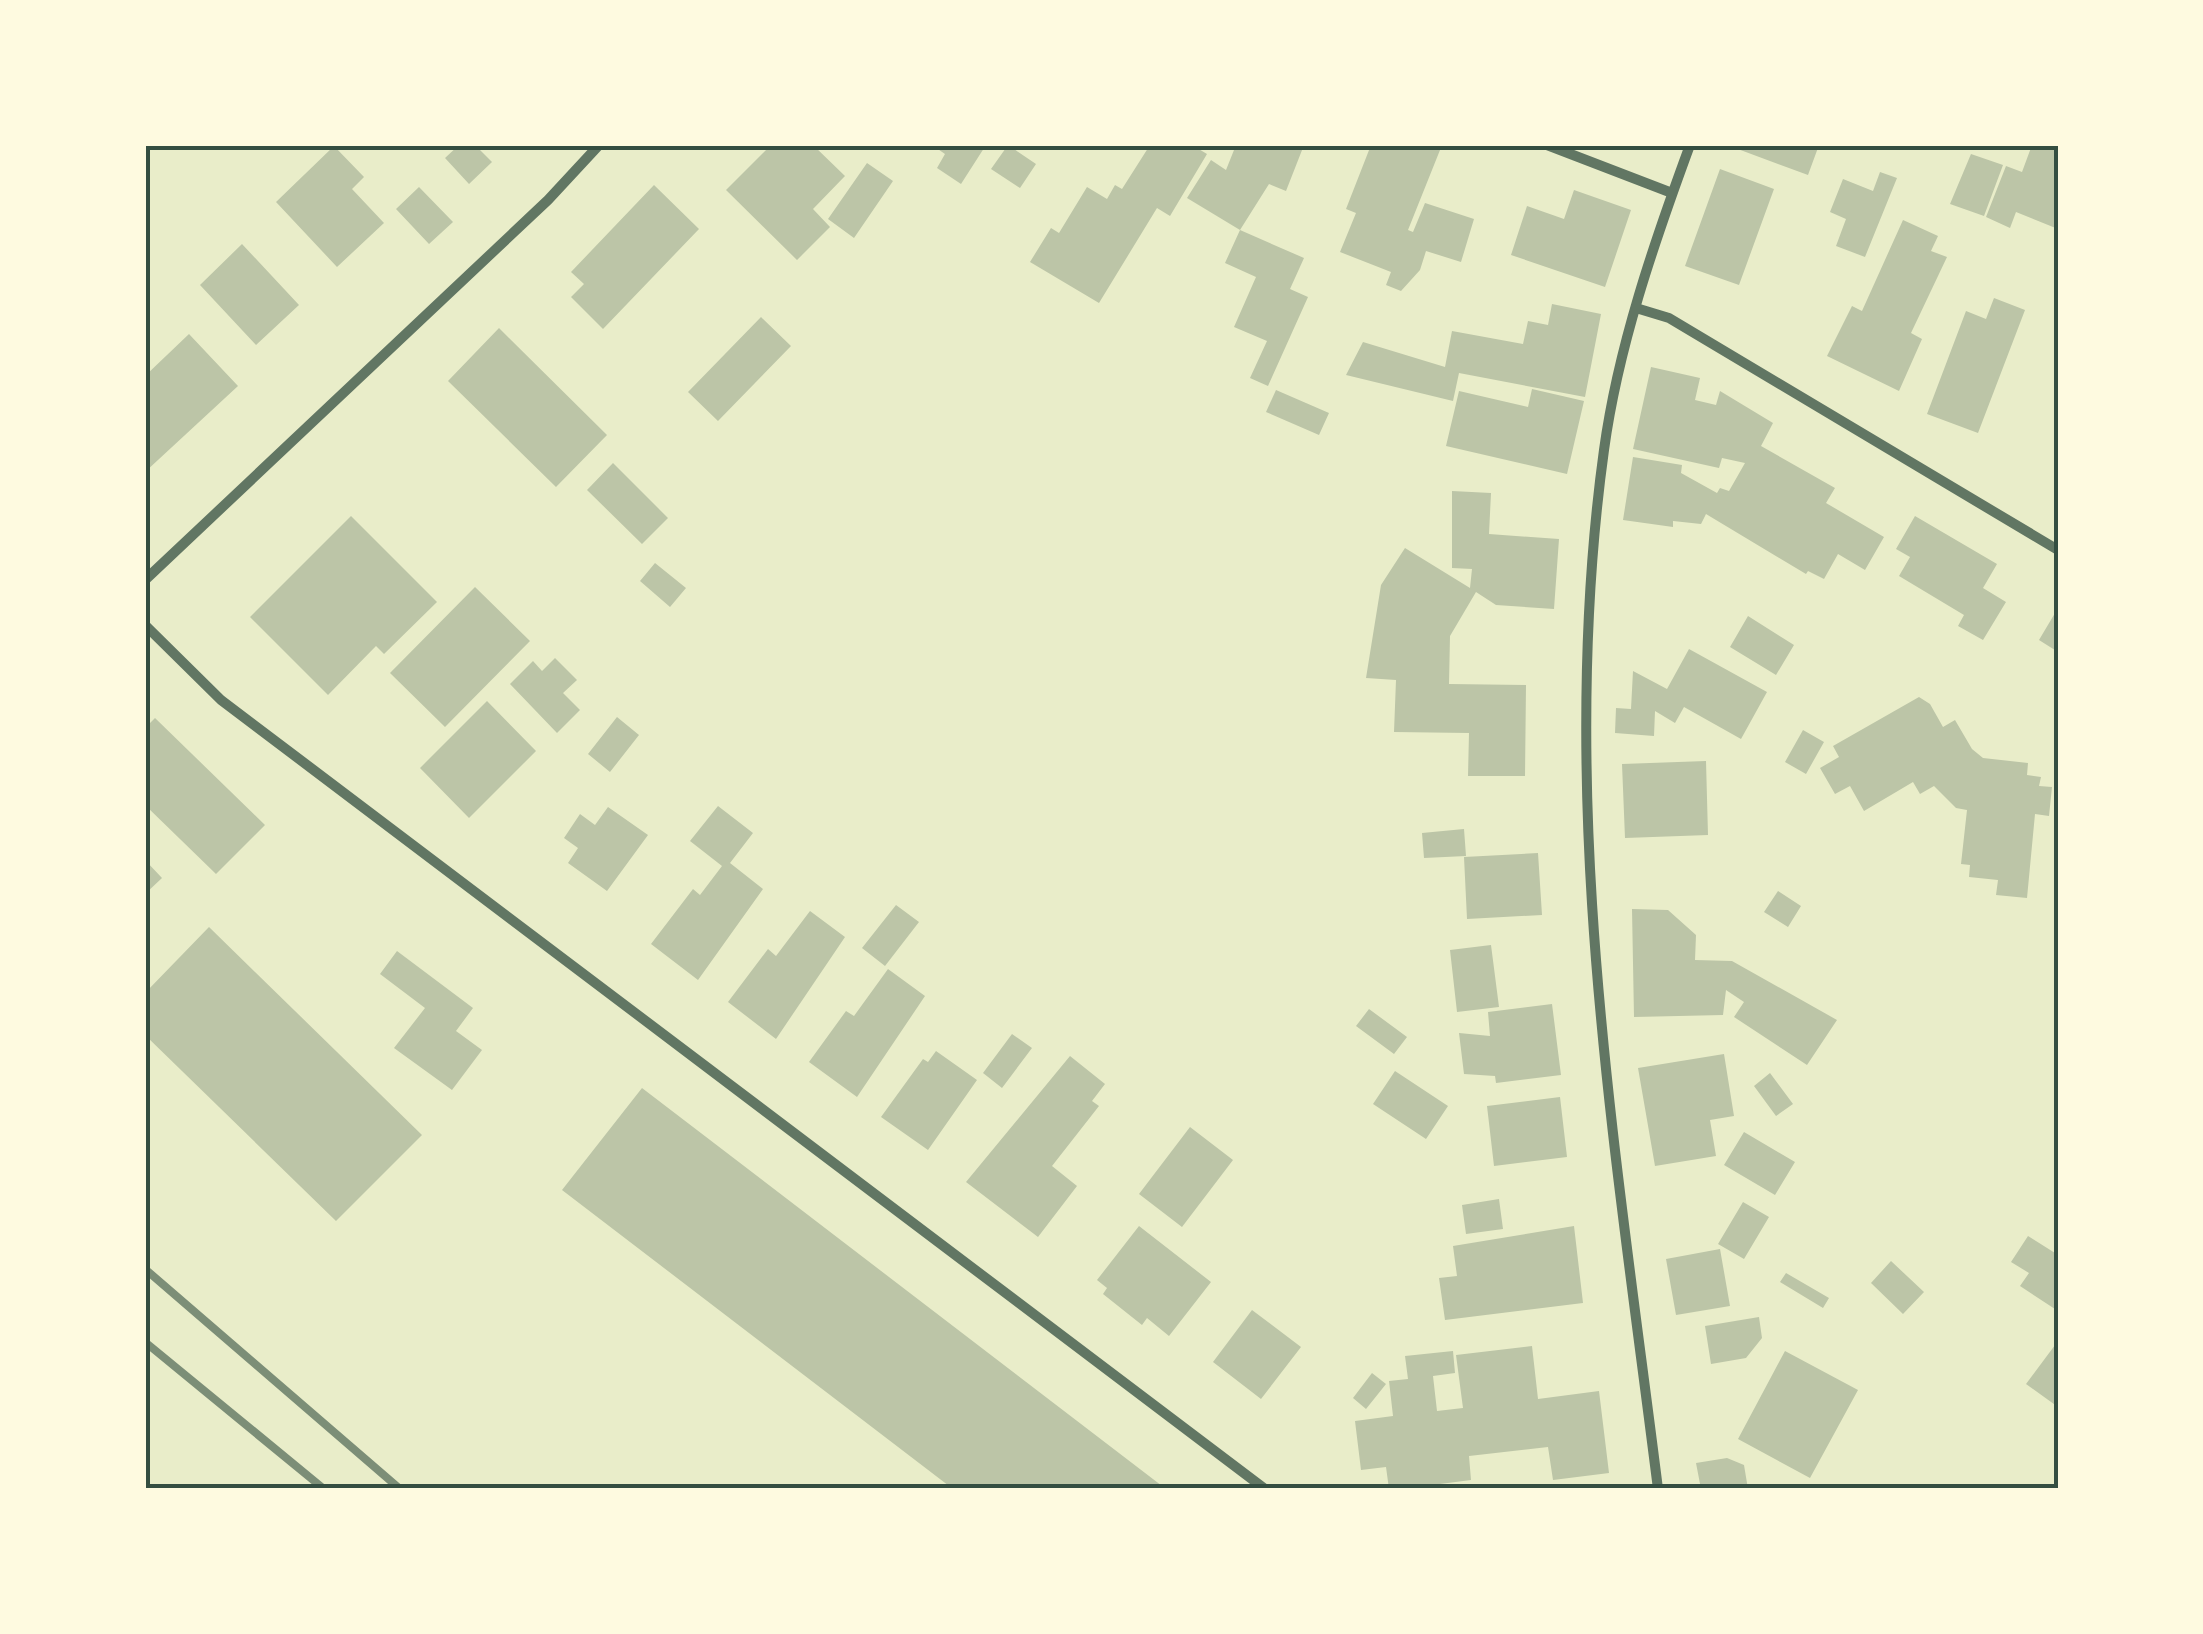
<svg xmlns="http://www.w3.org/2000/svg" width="2203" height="1634" font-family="'DejaVu Sans',sans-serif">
	<rect width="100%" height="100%" fill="#e9edc9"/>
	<path fill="#bcc5a7" d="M 459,145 L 475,145 L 492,162 L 469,184 L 445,158 Z
		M 771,145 L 813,145 L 845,176 L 813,209 L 830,227 L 797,260 L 726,190 Z
		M 932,145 L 986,145 L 961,184 L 937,168 L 945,154 Z
		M 1008,145 L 1036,164 L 1020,188 L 991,169 Z
		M 1150,145 L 1192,145 L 1207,154 L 1170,216 L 1157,208 L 1099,303 L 1030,262 L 1051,228 L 1059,233 L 1087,187 L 1107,199 L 1115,185 L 1122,189 Z
		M 1236,145 L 1304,145 L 1286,191 L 1269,184 L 1240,230 L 1187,198 L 1211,160 L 1226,170 Z
		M 1371,145 L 1442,145 L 1408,230 L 1413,232 L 1425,203 L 1474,219 L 1461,262 L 1426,251 L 1420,270 L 1401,291 L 1386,285 L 1391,272 L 1340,252 L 1356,213 L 1346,209 Z
		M 1727,145 L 1819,145 L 1808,175 Z
		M 2032,145 L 2058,146 L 2058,229 L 2016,212 L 2010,228 L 1986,217 L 2006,166 L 2022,172 Z
		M 334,146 L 364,177 L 352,189 L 384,223 L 337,267 L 276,202 Z
		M 1971,154 L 2003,165 L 1984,216 L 1950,204 Z
		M 867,163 L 893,181 L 854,238 L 828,219 Z
		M 1720,169 L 1774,189 L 1739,285 L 1685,266 Z
		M 1880,172 L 1897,178 L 1865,257 L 1836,246 L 1846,219 L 1830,212 L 1843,179 L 1873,191 Z
		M 654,185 L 699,229 L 603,329 L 571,297 L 584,284 L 571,272 Z
		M 419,187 L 453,222 L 429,244 L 396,209 Z
		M 1574,190 L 1631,210 L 1605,287 L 1511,255 L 1527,206 L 1564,219 Z
		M 1903,220 L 1938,236 L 1931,251 L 1947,257 L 1911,333 L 1922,339 L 1899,391 L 1827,356 L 1852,306 L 1862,311 Z
		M 1240,230 L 1304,258 L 1290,289 L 1308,297 L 1268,386 L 1250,378 L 1267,341 L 1234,327 L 1256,277 L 1225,263 Z
		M 242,244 L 299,305 L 256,345 L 200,285 Z
		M 1994,298 L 2025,310 L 1978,433 L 1927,414 L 1966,311 L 1986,319 Z
		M 1552,304 L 1601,314 L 1585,397 L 1459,373 L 1453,401 L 1346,375 L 1363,342 L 1445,367 L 1452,331 L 1523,344 L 1528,321 L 1548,325 Z
		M 761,317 L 791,346 L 718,421 L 688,392 Z
		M 499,328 L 607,435 L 556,487 L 448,381 Z
		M 189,334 L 238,386 L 145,472 L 145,376 Z
		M 1651,367 L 1700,378 L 1695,400 L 1716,405 L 1720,391 L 1773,423 L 1761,446 L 1835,488 L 1826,503 L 1884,537 L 1865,570 L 1838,554 L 1824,579 L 1808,571 L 1806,574 L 1706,514 L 1701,524 L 1673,521 L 1673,527 L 1623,520 L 1633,457 L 1682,465 L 1681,473 L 1717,493 L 1720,488 L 1729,491 L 1745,463 L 1722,458 L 1719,468 L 1633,449 Z
		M 1532,389 L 1584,401 L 1567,474 L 1446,446 L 1459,391 L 1528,407 Z
		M 1276,390 L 1329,413 L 1319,435 L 1266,412 Z
		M 613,463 L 668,518 L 642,544 L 587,490 Z
		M 1452,491 L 1491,493 L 1489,534 L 1559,539 L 1554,609 L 1496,605 L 1476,592 L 1450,636 L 1449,684 L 1526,685 L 1525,776 L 1468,776 L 1469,733 L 1394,732 L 1396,680 L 1366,678 L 1381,585 L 1405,548 L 1470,588 L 1472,569 L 1452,568 Z
		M 351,516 L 437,602 L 384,654 L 376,646 L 328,695 L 250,617 Z
		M 1915,516 L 1997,564 L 1983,588 L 2006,602 L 1983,640 L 1958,626 L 1964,615 L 1899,576 L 1910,557 L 1896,549 Z
		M 655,563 L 686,588 L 670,607 L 640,581 Z
		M 475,587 L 530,641 L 445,727 L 390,673 Z
		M 2058,608 L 2058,652 L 2039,640 Z
		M 1748,616 L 1794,645 L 1776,675 L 1730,647 Z
		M 1689,649 L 1767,692 L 1741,739 L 1684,707 L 1675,723 L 1655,711 L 1654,736 L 1615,733 L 1616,708 L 1631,709 L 1633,671 L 1667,689 Z
		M 555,658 L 577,680 L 563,693 L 580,710 L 557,733 L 510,684 L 533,661 L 542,671 Z
		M 1919,697 L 1930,704 L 1943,727 L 1955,720 L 1972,749 L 1983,758 L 2028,763 L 2027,775 L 2041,777 L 2039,786 L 2052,787 L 2049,816 L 2035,814 L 2027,898 L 1996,895 L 1998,880 L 1969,877 L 1970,865 L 1961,864 L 1967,810 L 1956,808 L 1934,786 L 1920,794 L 1913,782 L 1864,811 L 1850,786 L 1835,794 L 1820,768 L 1839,757 L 1833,746 Z
		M 487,701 L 536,751 L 469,818 L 420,768 Z
		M 617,717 L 639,735 L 610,772 L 588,754 Z
		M 155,718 L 265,825 L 216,874 L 145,805 L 145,728 Z
		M 1803,730 L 1824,742 L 1806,774 L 1785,762 Z
		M 1706,761 L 1708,835 L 1625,838 L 1622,764 Z
		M 718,806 L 753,833 L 730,863 L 763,889 L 698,980 L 651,944 L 693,889 L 700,895 L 722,866 L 690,841 Z
		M 608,807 L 648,835 L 607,891 L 568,863 L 578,848 L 564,838 L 580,814 L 595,825 Z
		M 1464,829 L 1466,856 L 1424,858 L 1422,833 Z
		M 1538,853 L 1542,915 L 1467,919 L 1464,857 Z
		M 145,860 L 162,878 L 145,894 Z
		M 1778,891 L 1801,906 L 1788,927 L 1764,912 Z
		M 896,905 L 919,922 L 885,966 L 862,948 Z
		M 1632,909 L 1668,910 L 1696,935 L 1695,960 L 1732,961 L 1837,1020 L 1807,1065 L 1734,1017 L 1744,1002 L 1726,990 L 1723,1015 L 1634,1017 Z
		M 810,911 L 845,937 L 776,1039 L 728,1002 L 768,949 L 776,956 Z
		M 209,927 L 422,1135 L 336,1221 L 145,1035 L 145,993 Z
		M 1491,945 L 1499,1007 L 1457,1012 L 1450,950 Z
		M 397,951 L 473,1008 L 456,1031 L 482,1050 L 452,1090 L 394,1048 L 425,1008 L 380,974 Z
		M 888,969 L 925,996 L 857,1097 L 809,1062 L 846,1011 L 854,1016 Z
		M 1552,1004 L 1561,1075 L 1496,1083 L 1495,1076 L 1464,1074 L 1459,1033 L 1490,1036 L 1488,1012 Z
		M 1369,1009 L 1407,1037 L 1394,1054 L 1356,1026 Z
		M 1012,1034 L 1032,1048 L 1002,1088 L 983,1073 Z
		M 936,1051 L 977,1080 L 928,1150 L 881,1117 L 923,1059 L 928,1062 Z
		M 1724,1054 L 1734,1116 L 1710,1120 L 1716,1156 L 1655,1166 L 1638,1068 Z
		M 1070,1056 L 1105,1084 L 1092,1101 L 1099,1106 L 1052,1166 L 1077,1186 L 1038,1237 L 966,1182 Z
		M 1395,1071 L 1448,1106 L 1426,1139 L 1373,1104 Z
		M 1770,1073 L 1793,1104 L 1776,1116 L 1754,1086 Z
		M 642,1088 L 1166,1489 L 953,1489 L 562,1190 Z
		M 1560,1097 L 1567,1157 L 1494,1166 L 1487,1106 Z
		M 1190,1127 L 1233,1160 L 1182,1227 L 1139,1194 Z
		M 1744,1132 L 1795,1162 L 1775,1195 L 1724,1165 Z
		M 1499,1199 L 1503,1229 L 1466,1234 L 1462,1205 Z
		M 1743,1202 L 1769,1217 L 1744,1259 L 1718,1244 Z
		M 1139,1226 L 1211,1282 L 1169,1336 L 1147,1318 L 1142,1325 L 1103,1294 L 1107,1288 L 1097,1280 Z
		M 1574,1226 L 1583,1303 L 1445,1320 L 1439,1278 L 1457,1276 L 1453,1246 Z
		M 2028,1236 L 2055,1253 L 2058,1248 L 2058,1311 L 2020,1286 L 2029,1273 L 2011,1262 Z
		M 1720,1249 L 1730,1306 L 1676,1315 L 1666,1259 Z
		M 1891,1261 L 1924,1292 L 1903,1314 L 1871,1283 Z
		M 1786,1273 L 1829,1298 L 1823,1308 L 1780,1282 Z
		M 1252,1310 L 1301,1347 L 1261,1399 L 1213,1362 Z
		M 1759,1317 L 1762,1338 L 1746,1358 L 1711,1364 L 1705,1326 Z
		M 2058,1341 L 2058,1407 L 2026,1384 Z
		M 1532,1346 L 1538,1399 L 1599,1391 L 1609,1473 L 1553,1480 L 1548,1447 L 1469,1456 L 1471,1480 L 1401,1489 L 1389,1489 L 1386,1467 L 1361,1470 L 1355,1421 L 1393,1416 L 1389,1381 L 1408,1379 L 1405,1356 L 1453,1351 L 1455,1373 L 1433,1376 L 1437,1411 L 1463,1408 L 1456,1355 Z
		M 1785,1351 L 1858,1390 L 1810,1478 L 1738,1439 Z
		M 1372,1373 L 1386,1384 L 1366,1409 L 1353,1398 Z
		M 1727,1458 L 1744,1465 L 1748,1489 L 1701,1489 L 1696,1463 Z"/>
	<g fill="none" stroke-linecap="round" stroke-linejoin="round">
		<path stroke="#617663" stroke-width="10" d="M 1547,145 L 1672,193
			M 1636,308 L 1669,318 L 2058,550
			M 145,580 L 548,200 L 599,145
			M 145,625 L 221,700 L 1265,1489
			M 1658,1489 C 1615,1145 1556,797 1604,450 C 1618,347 1654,243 1690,145"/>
		<path stroke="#7c8e77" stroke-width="8" d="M 145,1269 L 400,1489
			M 145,1342 L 324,1489"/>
	</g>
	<rect width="2203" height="1634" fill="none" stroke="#fefae0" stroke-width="295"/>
	<rect x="148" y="148" width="1908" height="1338" fill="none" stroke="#344e41" stroke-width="4"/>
</svg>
